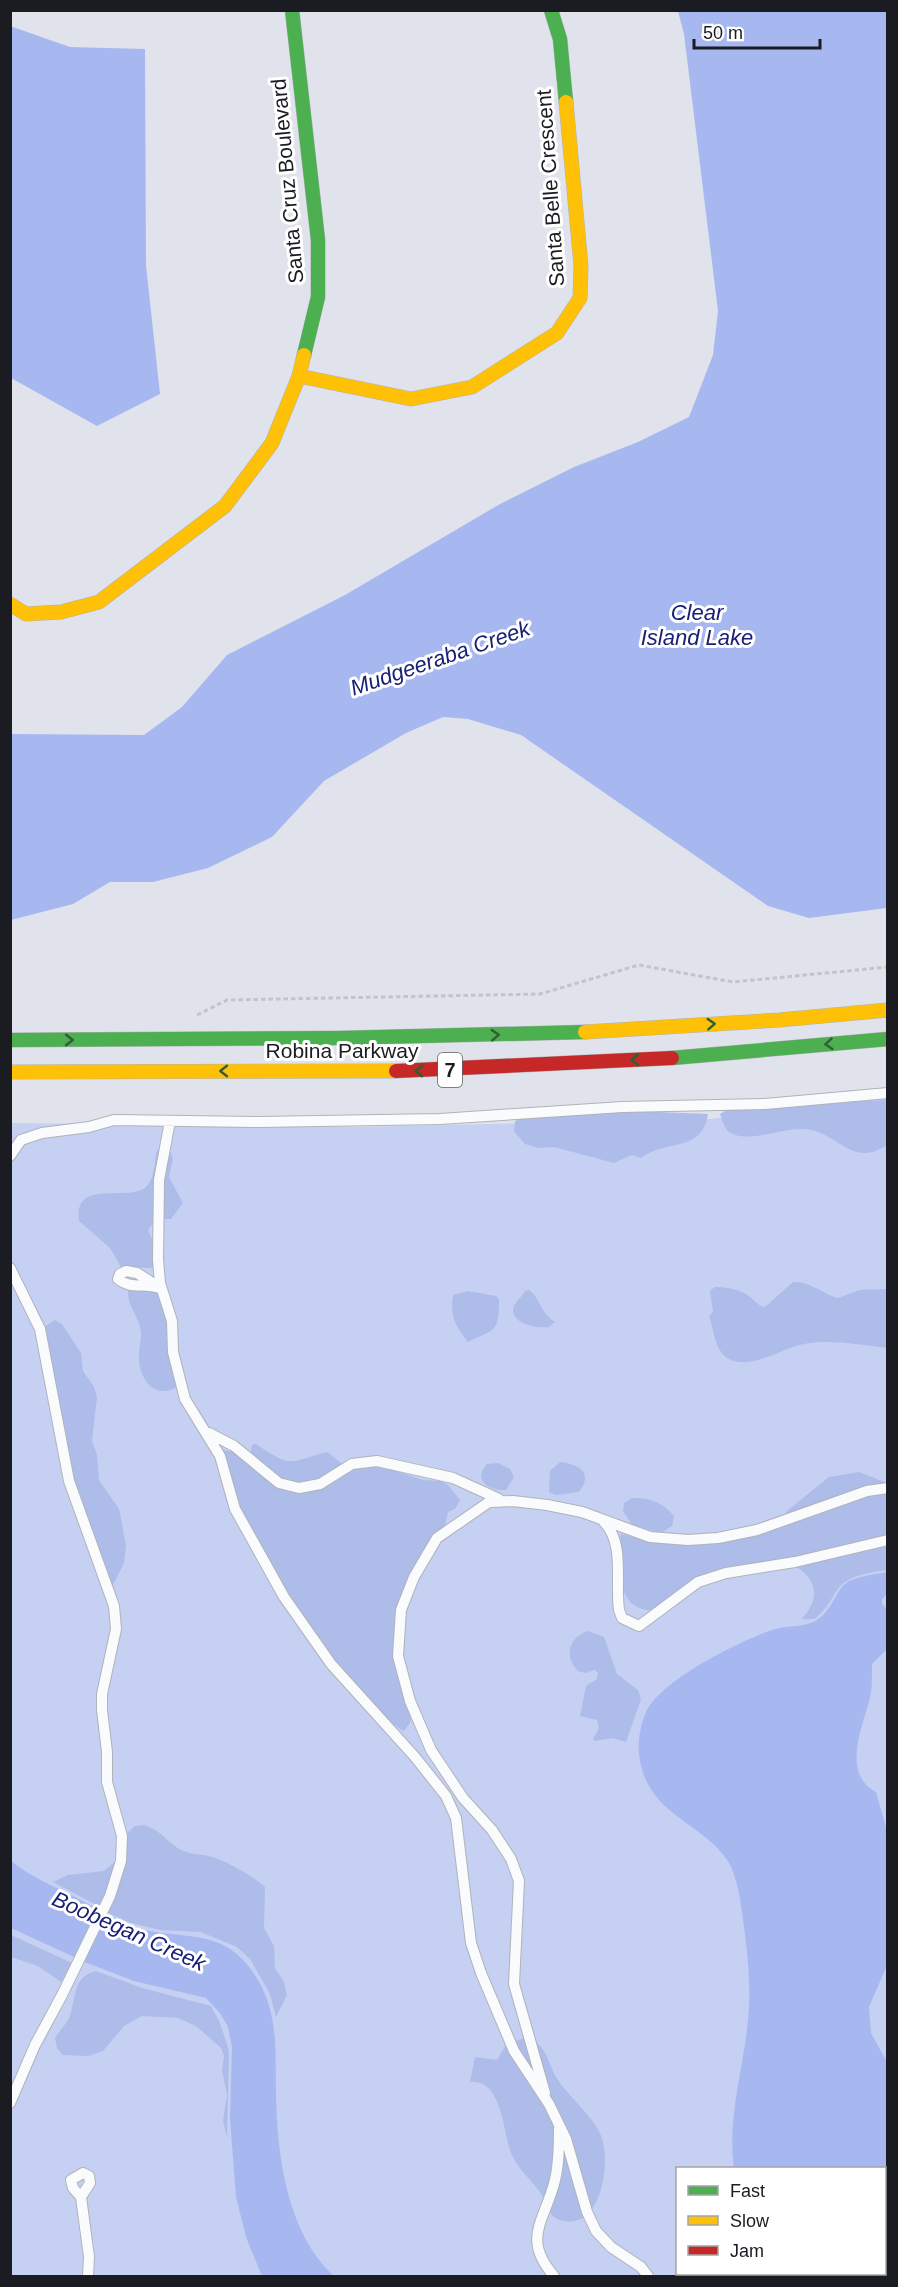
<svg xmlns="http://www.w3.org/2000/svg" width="898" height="2287" font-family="Arial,sans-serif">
	<rect width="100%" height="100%" fill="#e0e3eb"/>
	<path fill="#c5d0f2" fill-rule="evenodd" d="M 887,1098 L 887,2276 L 11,2276 L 11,1123 L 359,1127 L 710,1119 ZM 678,2168 L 884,2168 L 884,2274 L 678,2274 Z"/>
	<path fill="#aebce9" d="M 887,1100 L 887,1145 C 855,1166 843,1140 815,1131 C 788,1123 761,1142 735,1135 C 725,1132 723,1123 720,1114 L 730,1108 Z
		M 632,1111 L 708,1114 C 702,1153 666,1139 641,1158 L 632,1155 L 614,1163 L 554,1147 L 539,1148 L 525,1144 L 514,1131 L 515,1121 L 522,1118 Z
		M 169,1149 L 173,1158 L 169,1177 L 183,1203 L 171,1219 L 156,1219 L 148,1230 L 153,1242 L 153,1268 L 121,1267 L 110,1248 L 79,1221 C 73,1176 131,1204 147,1186 C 155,1177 154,1162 157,1150 Z
		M 793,1282 C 812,1282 821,1293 838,1298 L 860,1290 L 887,1289 L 887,1348 C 860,1345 831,1339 804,1344 C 782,1348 754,1369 731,1360 C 715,1354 714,1330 709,1316 L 713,1312 L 710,1291 L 715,1287 C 726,1287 739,1289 749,1296 C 755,1300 757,1306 765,1307 Z
		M 131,1289 L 161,1292 L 166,1305 L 179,1386 C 158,1400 141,1383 139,1361 C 138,1352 141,1343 141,1333 C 140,1317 127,1307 128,1290 Z
		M 529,1290 C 541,1299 541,1314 555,1322 L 549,1327 C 539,1329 507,1323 514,1306 C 516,1301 522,1297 525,1291 Z
		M 468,1291 L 496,1296 L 499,1299 C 499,1333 496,1328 468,1342 C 455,1326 450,1315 453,1295 Z
		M 55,1320 L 62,1324 L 81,1353 L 83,1371 L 94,1387 L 97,1397 L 92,1441 L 97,1455 L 99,1480 L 119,1509 L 126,1545 L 124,1563 L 113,1585 L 110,1584 L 74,1488 L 44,1327 Z
		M 256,1444 C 293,1469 288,1462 327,1452 L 344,1465 L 378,1465 L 423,1480 L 441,1481 L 448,1485 L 460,1500 L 455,1509 L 448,1512 L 445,1526 L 437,1534 L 397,1625 L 411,1721 L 404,1731 C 348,1696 270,1579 244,1519 C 235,1499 229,1478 222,1458 L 223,1450 L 250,1455 L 252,1445 Z
		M 560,1462 C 579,1464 594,1473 579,1492 L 556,1495 L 549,1492 L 550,1471 Z
		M 498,1463 L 510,1469 L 514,1477 L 506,1490 C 489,1491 472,1480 487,1464 Z
		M 859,1472 L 887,1483 L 887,1570 C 874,1572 857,1574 845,1582 C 834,1589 831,1607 814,1619 L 802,1619 C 810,1609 817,1599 813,1586 C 810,1575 794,1562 782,1562 C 772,1562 715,1574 706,1579 C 691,1587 663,1613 647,1610 C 615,1605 620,1566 618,1542 L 621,1534 L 650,1540 L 778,1526 L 787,1511 L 829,1477 Z
		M 632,1498 C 650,1498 662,1502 674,1516 L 672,1526 L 661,1533 L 632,1525 L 623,1511 L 624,1503 Z
		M 587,1631 L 604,1637 L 617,1674 L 638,1690 L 641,1699 L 626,1742 L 612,1738 L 595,1741 L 593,1739 L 599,1728 L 597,1720 L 580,1716 L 586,1686 L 597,1679 L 598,1673 L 595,1670 L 585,1673 L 578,1671 C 564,1656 568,1639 587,1631 Z
		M 143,1825 C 160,1829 167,1842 181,1850 C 189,1854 199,1854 208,1856 C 221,1858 255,1877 265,1887 L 264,1928 L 274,1946 L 275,1968 L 284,1982 L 287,1995 L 276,2017 L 270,1994 L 250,1959 L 237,1947 L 201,1932 L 161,1930 L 131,1923 L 108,1913 L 127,1833 L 135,1826 Z
		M 118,1859 L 100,1907 L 53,1882 L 68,1875 L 104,1871 Z
		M 11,1935 L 72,1963 L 61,1982 L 38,1966 L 11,1957 Z
		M 96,1971 L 142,1988 L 211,2006 L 220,2023 L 229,2051 L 227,2137 L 223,2121 L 227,2095 L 222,2070 L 224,2056 L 221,2048 L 196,2026 L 178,2018 L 142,2016 L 124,2026 L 103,2051 L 88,2056 L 63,2055 L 57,2048 L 55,2038 C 59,2031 66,2025 69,2018 C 77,1999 71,1977 96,1971 Z
		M 526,2038 C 530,2040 535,2041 538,2044 C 549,2054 550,2069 558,2080 C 571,2100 599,2121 603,2142 C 609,2168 601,2227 565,2221 C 549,2219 548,2207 542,2195 C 533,2181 519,2171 512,2155 C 503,2135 503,2078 470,2082 L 475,2057 L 497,2060 L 507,2043 Z"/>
	<path fill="#a7b8f1" d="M 678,11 L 887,11 L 887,908 L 809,918 L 768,906 L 521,735 L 468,719 L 443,717 L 406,733 L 324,781 L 272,837 L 208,868 L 153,882 L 110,882 L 73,904 L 11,920 L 11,734 L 144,735 L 182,707 L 227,655 L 345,595 L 500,504 L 574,467 L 638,442 L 689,417 L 713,355 L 718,311 L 684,34 Z
		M 10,26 L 70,47 L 145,49 L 146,265 L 160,394 L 97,426 L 11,378 Z
		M 887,1572 L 887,1594 L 882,1599 L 882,1604 L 887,1609 L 887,1649 L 872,1664 C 872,1674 872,1684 871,1693 C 865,1723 839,1772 876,1792 L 887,1831 L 888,1963 L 869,2007 L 871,2033 L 887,2062 L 888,2247 L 885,2249 L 884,2168 L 734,2168 C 727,2118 743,2071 748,2021 C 752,1980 746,1939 740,1899 C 738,1887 733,1866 725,1857 C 702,1826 661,1816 645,1778 C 636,1757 637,1733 646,1712 C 661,1680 736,1643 769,1631 C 783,1625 800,1628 813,1622 C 829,1614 832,1601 841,1588 C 850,1576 874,1575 887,1572 Z
		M 10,1860 C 30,1877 54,1886 77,1898 C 98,1909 117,1921 138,1928 C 176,1940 214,1928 244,1961 C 280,2001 275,2045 276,2094 C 277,2155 287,2233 334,2276 L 262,2276 L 246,2237 L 236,2197 L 230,2119 L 232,2047 L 228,2027 L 220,2013 L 206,1998 L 134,1981 L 87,1963 L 11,1928 Z"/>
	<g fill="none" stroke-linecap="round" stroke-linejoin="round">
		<defs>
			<path id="lane" d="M 170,1121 L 159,1180 L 158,1260 L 160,1283 L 172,1321 L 173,1352 L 185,1399 L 220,1456 L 235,1509 L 284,1597 L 331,1664 L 415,1757 L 446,1796 L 456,1818 L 471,1943 L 481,1973 L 514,2051 L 549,2104 L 566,2139 L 587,2212 L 596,2231 L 611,2247 L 641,2267 L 648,2276
				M 10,1156 L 21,1140 L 42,1133 L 89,1127 L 114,1120 L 259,1122 L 440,1119 L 622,1107 L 765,1104 L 888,1093
				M 10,1268 L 40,1329 L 69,1481 L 114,1606 L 116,1629 L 102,1694 L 102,1710 L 107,1752 L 107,1782 L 122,1836 L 121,1861 L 110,1896 L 62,1995 L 35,2045 L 10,2103
				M 126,1271 L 137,1273 L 162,1289 C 146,1282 131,1290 118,1279 L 120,1274 Z
				M 209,1433 L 234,1446 L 279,1483 L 299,1488 L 320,1484 L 352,1464 L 377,1461 L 453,1478 L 499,1499
				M 604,1522 C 625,1543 615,1582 619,1610 L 622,1618 L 639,1626 L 698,1582 L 726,1573 L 795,1562 L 888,1540
				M 545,2093 L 514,1984 L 519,1881 L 511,1859 L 492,1830 L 463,1798 L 431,1750 L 410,1701 L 398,1656 L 401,1610 L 414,1577 L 437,1538 L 489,1502 L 513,1501 L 547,1505 L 582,1512 L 650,1537 L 688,1540 L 718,1538 L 757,1530 L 867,1491 L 888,1488
				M 81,2197 L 90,2183 L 89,2176 L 83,2173 L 71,2180 L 73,2188 L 81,2197 L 89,2257 L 88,2276
				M 554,2276 C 521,2238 545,2221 555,2180 C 559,2163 559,2146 559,2128"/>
			<path id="fast" d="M 292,10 L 318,240 L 318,297 L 304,355
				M 551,10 L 560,39 L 566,102
				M 10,1040 L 340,1038 L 585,1032
				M 672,1058 L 888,1039"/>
			<path id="slow" d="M 299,376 L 411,399 L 472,387 L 557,333 L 580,298 L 581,266 L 566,102
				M 10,604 L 26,614 L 61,612 L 99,602 L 225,506 L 272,443 L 299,376 L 304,355
				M 585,1032 L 779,1020 L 888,1010
				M 10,1072 L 396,1071"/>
			<path id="jam" d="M 396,1071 L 672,1058"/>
		</defs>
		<use href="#lane" stroke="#b0b3b8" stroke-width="12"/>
		<use href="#fast" stroke="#b0b3b8" stroke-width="15"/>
		<use href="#slow" stroke="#b0b3b8" stroke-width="15"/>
		<use href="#jam" stroke="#b0b3b8" stroke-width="15"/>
		<path stroke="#c4c4c6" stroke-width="3" stroke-dasharray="4.5 3" stroke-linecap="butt" d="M 197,1015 L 227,1000 L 540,994 L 639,965 L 733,982 L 888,967"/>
		<use href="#lane" stroke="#fafbfc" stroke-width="10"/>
		<use href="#fast" stroke="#4caf50" stroke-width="14"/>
		<use href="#slow" stroke="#ffc107" stroke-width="14"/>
		<use href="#jam" stroke="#c62828" stroke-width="14"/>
	</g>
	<defs><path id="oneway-chevron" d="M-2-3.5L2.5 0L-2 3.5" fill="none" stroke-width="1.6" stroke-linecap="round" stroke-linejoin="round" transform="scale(1.5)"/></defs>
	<g stroke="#315e36">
		<use href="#oneway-chevron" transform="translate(711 1024) rotate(-3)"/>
		<use href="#oneway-chevron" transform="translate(495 1035) rotate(-3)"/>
		<use href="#oneway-chevron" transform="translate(69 1040)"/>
		<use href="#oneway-chevron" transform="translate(829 1044) rotate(175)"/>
		<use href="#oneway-chevron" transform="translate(635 1060) rotate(177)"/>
		<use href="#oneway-chevron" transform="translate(224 1071) rotate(180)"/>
		<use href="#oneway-chevron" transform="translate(419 1071) rotate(180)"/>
	</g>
	<g text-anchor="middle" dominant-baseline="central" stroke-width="6" stroke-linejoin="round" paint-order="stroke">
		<rect fill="#fff" stroke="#5f6064" stroke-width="1.5" x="438" y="1053" width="24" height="34" rx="4.5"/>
		<g font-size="20" font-weight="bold" fill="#1b1c21">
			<text x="450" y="1070">7</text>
		</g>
		<g font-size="21" fill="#1b1c21" stroke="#fff">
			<text transform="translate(287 181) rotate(-95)">Santa Cruz Boulevard</text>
			<text transform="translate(550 188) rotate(-94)">Santa Belle Crescent</text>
			<text x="342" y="1050">Robina Parkway</text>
		</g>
		<g font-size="22" font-style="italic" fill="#192076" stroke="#fff">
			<text x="697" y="612">Clear<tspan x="697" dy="25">Island Lake</tspan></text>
			<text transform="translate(440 658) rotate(-19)">Mudgeeraba Creek</text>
			<text transform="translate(129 1931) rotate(24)">Boobegan Creek</text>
		</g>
	</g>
	<rect width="898" height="2287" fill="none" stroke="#1b1c21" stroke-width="24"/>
	<rect x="676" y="2167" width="210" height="108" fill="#ffffff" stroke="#a4a4a6" stroke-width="1.5"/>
	<rect x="688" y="2186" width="30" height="9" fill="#4caf50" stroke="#a4a4a6" stroke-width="1.5"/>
	<text x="730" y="2197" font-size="18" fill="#1b1c21">Fast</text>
	<rect x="688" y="2216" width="30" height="9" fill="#ffc107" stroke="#a4a4a6" stroke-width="1.5"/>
	<text x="730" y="2227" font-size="18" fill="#1b1c21">Slow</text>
	<rect x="688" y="2246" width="30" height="9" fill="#c62828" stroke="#a4a4a6" stroke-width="1.5"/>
	<text x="730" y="2257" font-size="18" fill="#1b1c21">Jam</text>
	<path d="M694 39v9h126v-9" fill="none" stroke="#1b1c21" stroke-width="3"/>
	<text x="703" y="39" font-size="18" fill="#1b1c21" stroke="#ffffff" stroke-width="4.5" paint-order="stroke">50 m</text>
</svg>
